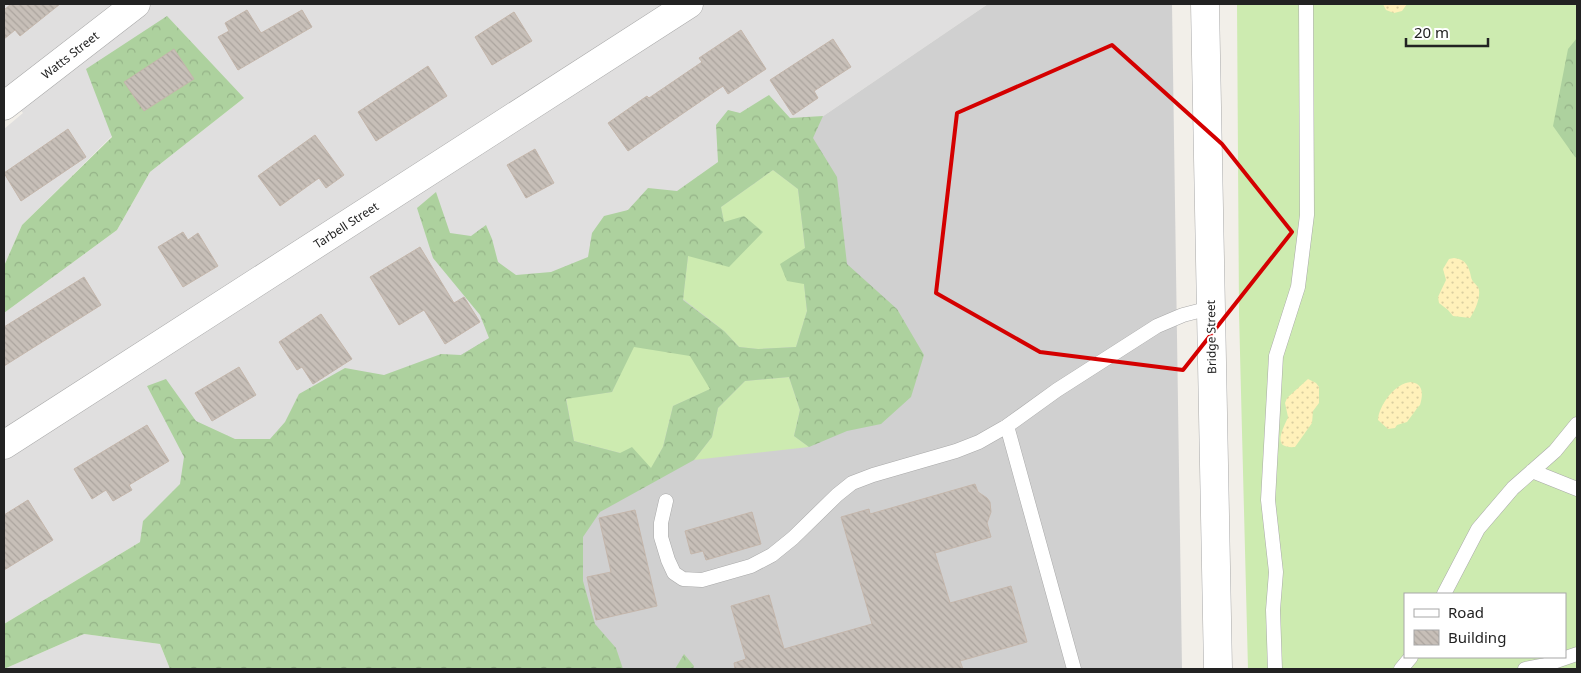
<svg xmlns="http://www.w3.org/2000/svg" width="1581" height="673" font-family="'Noto Sans',sans-serif">
	<defs>
		<pattern id="forest-crowns" width="20" height="18" patternUnits="userSpaceOnUse" patternTransform="scale(1.25)"><rect width="20" height="18" fill="#add19e"/><path d="M2 6a3 3 0 1 1 6 0M12 15a3 3 0 1 1 6 0" fill="none" stroke="#95b388"/></pattern>
		<pattern id="sand-dots" width="8" height="8" patternUnits="userSpaceOnUse" patternTransform="scale(1.25)"><rect width="8" height="8" fill="#fff1ba"/><path d="M2 2h.1M6 6h.1" fill="none" stroke="#dacea0" stroke-width="1.8" stroke-linecap="round"/></pattern>
		<pattern id="building-back-hatch" width="6" height="6" patternUnits="userSpaceOnUse" patternTransform="scale(1.25)"><rect width="6" height="6" fill="#c7bfb8"/><path d="M-1 5l2 2M0 0l6 6M5-1l2 2" fill="none" stroke="#aba49e"/></pattern>
	</defs>
	<rect width="100%" height="100%" fill="#f2efe9"/>
	<path fill="#e0dfdf" d="M 4,4 L 988,4 L 541,308 L 140,542 L 4,624 L 4,313 L 117,230 L 150,172 L 244,98 L 112,136 L 22,225 L 4,266 L 4,129 L 23,113 L 4,89 Z
		M 84,634 L 160,644 L 170,669 L 4,669 Z"/>
	<path fill="#d0d0d0" d="M 988,4 L 1172,4 L 1182,669 L 306,669 L 140,542 L 541,308 Z"/>
	<path fill="#cdebb0" fill-rule="evenodd" d="M 1237,4 L 1577,4 L 1577,669 L 1248,669 L 1239,313 ZM 1405,594 L 1565,594 L 1565,657 L 1405,657 Z
		M 773,170 L 798,189 L 805,248 L 804,284 L 807,311 L 796,347 L 758,349 L 739,347 L 724,331 L 683,299 L 688,256 L 724,222 L 721,207 Z
		M 633,346 L 690,355 L 711,389 L 673,406 L 663,447 L 651,469 L 620,453 L 574,441 L 566,398 L 612,392 Z
		M 789,377 L 800,410 L 794,436 L 809,447 L 694,460 L 712,437 L 718,408 L 745,381 Z"/>
	<path fill="url(#forest-crowns)" fill-rule="evenodd" d="M 167,16 L 244,98 L 150,172 L 117,230 L 4,313 L 4,266 L 22,225 L 112,137 L 86,69 Z
		M 1577,38 L 1577,158 L 1575,157 L 1553,126 L 1568,49 Z
		M 769,95 L 790,118 L 823,116 L 813,138 L 837,177 L 847,264 L 897,309 L 924,355 L 911,397 L 881,424 L 847,431 L 809,447 L 794,436 L 800,410 L 789,377 L 745,381 L 718,408 L 712,437 L 694,460 L 600,512 L 583,537 L 583,581 L 595,624 L 616,648 L 623,669 L 170,669 L 160,644 L 84,634 L 4,669 L 4,624 L 140,542 L 143,521 L 180,484 L 184,457 L 147,386 L 166,379 L 196,421 L 235,439 L 270,439 L 285,422 L 299,394 L 345,368 L 384,375 L 441,354 L 461,355 L 489,338 L 480,315 L 433,258 L 417,208 L 436,192 L 450,233 L 471,236 L 486,225 L 492,239 L 498,262 L 516,275 L 551,272 L 588,257 L 592,233 L 604,216 L 628,210 L 648,188 L 677,191 L 718,162 L 716,125 L 728,110 L 740,113 ZM 773,170 L 798,189 L 805,248 L 780,264 L 787,281 L 804,284 L 807,311 L 796,347 L 758,349 L 739,347 L 724,331 L 683,300 L 688,256 L 729,267 L 763,232 L 744,216 L 724,222 L 721,207 ZM 634,347 L 690,356 L 710,389 L 673,406 L 663,447 L 651,468 L 632,447 L 620,453 L 574,441 L 566,399 L 612,392 Z
		M 684,654 L 694,666 L 693,669 L 675,669 Z"/>
	<path fill="url(#sand-dots)" d="M 1383,4 L 1407,4 L 1402,11 L 1394,13 L 1386,10 Z
		M 1454,258 C 1466,259 1469,267 1471,277 C 1472,282 1476,284 1478,287 C 1482,295 1475,311 1470,318 L 1453,316 L 1448,310 L 1439,303 L 1438,297 L 1446,280 L 1443,269 L 1449,259 Z
		M 1308,379 L 1316,383 L 1319,387 L 1319,403 L 1313,411 L 1312,423 L 1295,447 C 1270,449 1284,428 1288,417 L 1285,403 L 1287,398 Z
		M 1411,382 C 1424,384 1423,395 1420,405 L 1418,407 L 1407,422 L 1397,425 L 1395,428 L 1388,429 L 1378,420 C 1379,405 1395,383 1411,382 Z"/>
	<path fill="url(#building-back-hatch)" stroke="#c4b6ab" d="M 11,4 L 60,4 L 20,36 L 15,30 L 4,39 L 4,10 Z
		M 247,10 L 261,33 L 302,10 L 312,27 L 238,70 L 218,37 L 229,31 L 225,23 Z
		M 514,12 L 532,41 L 492,65 L 475,37 Z
		M 741,30 L 766,69 L 728,94 L 723,86 L 628,151 L 608,123 L 647,96 L 649,98 L 702,62 L 699,58 Z
		M 833,39 L 851,67 L 814,91 L 818,98 L 793,115 L 770,80 Z
		M 174,49 L 194,79 L 144,111 L 124,82 Z
		M 428,66 L 447,96 L 376,141 L 358,112 Z
		M 68,129 L 86,157 L 21,201 L 4,173 Z
		M 315,135 L 344,175 L 326,188 L 319,178 L 280,206 L 258,176 Z
		M 535,149 L 554,183 L 526,198 L 507,165 Z
		M 183,232 L 188,240 L 198,233 L 218,266 L 183,287 L 158,247 Z
		M 420,247 L 454,303 L 464,297 L 480,322 L 445,344 L 424,310 L 399,325 L 370,277 Z
		M 84,277 L 101,305 L 4,366 L 4,327 Z
		M 321,314 L 352,359 L 313,384 L 302,367 L 297,370 L 279,342 Z
		M 239,367 L 256,395 L 212,421 L 195,393 Z
		M 147,425 L 169,461 L 129,485 L 132,490 L 113,501 L 106,490 L 92,499 L 74,469 Z
		M 975,484 L 978,492 L 987,498 L 990,502 L 991,512 L 987,523 L 991,537 L 935,553 L 950,603 L 1011,586 L 1027,642 L 960,661 L 963,669 L 735,669 L 734,663 L 746,659 L 731,606 L 769,595 L 784,649 L 872,624 L 841,517 L 869,509 L 870,514 Z
		M 28,500 L 53,540 L 4,570 L 4,515 Z
		M 635,510 L 657,606 L 596,620 L 587,577 L 611,572 L 599,518 Z
		M 752,512 L 761,544 L 706,560 L 703,551 L 691,554 L 685,531 Z"/>
	<g fill="none" stroke-linecap="round" stroke-linejoin="round">
		<defs>
			<path id="service" d="M 1007,426 L 1074,669
				M 1532,471 L 1577,489
				M 666,501 L 661,523 L 661,537 L 668,560 L 674,573 L 683,579 L 702,580 L 751,566 L 772,555 L 793,538 L 837,495 L 852,483 L 873,475 L 956,451 L 979,442 L 1007,426 L 1057,390 L 1157,326 L 1183,315 L 1210,308
				M 1444,594 L 1478,529 L 1513,488 L 1555,451 L 1577,424
				M 1275,669 L 1273,610 L 1276,572 L 1268,500 L 1276,356 L 1298,287 L 1307,215 L 1306,4
				M 1401,669 L 1411,657
				M 1525,669 L 1545,665 L 1577,654"/>
			<path id="minor" d="M 4,106 L 136,4
				M 4,445 L 689,4"/>
			<path id="tertiary" d="M 1205,4 L 1218,669"/>
		</defs>
		<use href="#service" stroke="#a9a9a9" stroke-width="15"/>
		<use href="#minor" stroke="#a9a9a9" stroke-width="29"/>
		<use href="#tertiary" stroke="#a9a9a9" stroke-width="29"/>
		<use href="#service" stroke="#fff" stroke-width="14"/>
		<use href="#minor" stroke="#fff" stroke-width="28"/>
		<use href="#tertiary" stroke="#fff" stroke-width="28"/>
	</g>
	<path fill="none" stroke="#d40000" stroke-width="4" stroke-linejoin="round" d="M 1112,45 L 1222,144 L 1292,232 L 1183,370 L 1040,352 L 936,293 L 957,113 Z"/>
	<g text-anchor="middle" dominant-baseline="central" stroke-width="4" stroke-linejoin="round" paint-order="stroke">
		<g font-size="12" fill="#222" stroke="#fff">
			<text transform="translate(70 55) rotate(-38)">Watts Street</text>
			<text transform="translate(346 225) rotate(-33)">Tarbell Street</text>
			<text transform="translate(1211 337) rotate(-91)">Bridge Street</text>
		</g>
	</g>
	<rect width="1581" height="673" fill="none" stroke="#222222" stroke-width="10"/>
	<rect x="1404" y="593" width="162" height="65" fill="#ffffff" stroke="#a7a7a7"/>
	<rect x="1414" y="609" width="25" height="8" fill="#ffffff" stroke="#a7a7a7"/>
	<text x="1448" y="618" font-size="15" fill="#222222">Road</text>
	<rect x="1414" y="630" width="25" height="15" fill="url(#building-back-hatch)" stroke="#a7a7a7"/>
	<text x="1448" y="643" font-size="15" fill="#222222">Building</text>
	<path d="M1406 38v8h82v-8" fill="none" stroke="#222222" stroke-width="2.5"/>
	<text x="1414" y="38" font-size="15" fill="#222222" stroke="#ffffff" stroke-width="4" paint-order="stroke">20 m</text>
</svg>
